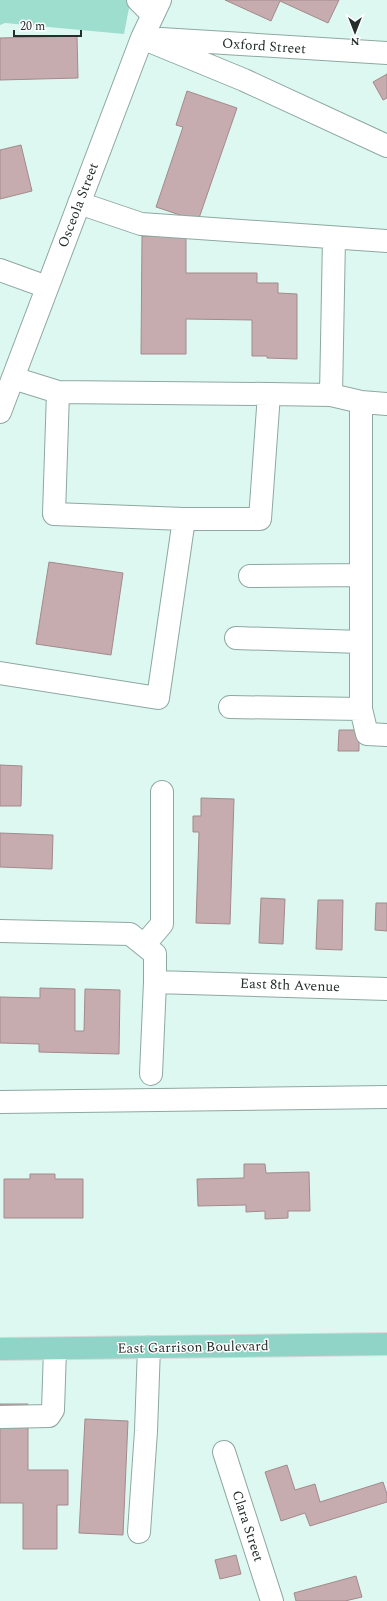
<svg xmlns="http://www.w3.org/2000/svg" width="387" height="1601" font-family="Spectral,serif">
	<rect width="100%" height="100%" fill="#ddf8f1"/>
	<path fill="#9edecf" d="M 0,0 L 134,0 L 129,8 L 124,34 L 5,23 L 0,25 Z"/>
	<path fill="#c6acae" stroke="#a38a8c" d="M 225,0 L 339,0 L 328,23 L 280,1 L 271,21 Z
		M 77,36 L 78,78 L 0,80 L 0,38 Z
		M 387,74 L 387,98 L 383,100 L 373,82 Z
		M 187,91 L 237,108 L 198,221 L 156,207 L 183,127 L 176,125 Z
		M 21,145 L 32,191 L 0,199 L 0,150 Z
		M 142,236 L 186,236 L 186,273 L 257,273 L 257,283 L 278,283 L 278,293 L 297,294 L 297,359 L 267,358 L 267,356 L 252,356 L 252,320 L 186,319 L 186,354 L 141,354 Z
		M 49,562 L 123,573 L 111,655 L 36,644 Z
		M 339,730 L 359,730 L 359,751 L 338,751 Z
		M 0,765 L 22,766 L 21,806 L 0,806 Z
		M 201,798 L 234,799 L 230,924 L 196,923 L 199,832 L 193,832 L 193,816 L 201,816 Z
		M 0,833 L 53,835 L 52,869 L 0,867 Z
		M 261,898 L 285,899 L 283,944 L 259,943 Z
		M 318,900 L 343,900 L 342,950 L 316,949 Z
		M 376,903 L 387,903 L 387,931 L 375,930 Z
		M 40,988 L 75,989 L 75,1031 L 84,1031 L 85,989 L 120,990 L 119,1054 L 39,1052 L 39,1044 L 0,1043 L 0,997 L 40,998 Z
		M 244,1164 L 265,1164 L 266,1173 L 309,1172 L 310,1211 L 288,1211 L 288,1218 L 265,1219 L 265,1211 L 246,1212 L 246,1205 L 198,1206 L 197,1179 L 244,1178 Z
		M 30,1174 L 55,1174 L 55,1179 L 83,1179 L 83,1218 L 4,1218 L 4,1179 L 30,1179 Z
		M 0,1404 L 28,1404 L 28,1470 L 68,1470 L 68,1505 L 57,1505 L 57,1549 L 23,1549 L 23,1503 L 0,1503 Z
		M 85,1419 L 128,1421 L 123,1535 L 79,1533 Z
		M 287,1465 L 295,1490 L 315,1484 L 320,1502 L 383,1482 L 387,1494 L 387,1502 L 310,1526 L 305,1513 L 281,1521 L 265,1472 Z
		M 236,1555 L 241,1574 L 220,1579 L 215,1560 Z
		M 356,1576 L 362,1597 L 345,1601 L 296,1601 L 294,1593 Z"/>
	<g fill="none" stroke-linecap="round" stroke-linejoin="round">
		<defs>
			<path id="minor" d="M 138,0 L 153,15
				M 142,38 L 244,80 L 387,146
				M 161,39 L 387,53
				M 79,203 L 141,224 L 387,241
				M 0,270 L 47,287
				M 58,392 L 269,394
				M 331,395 L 334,238
				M 361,402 L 361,709 L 367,734 L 387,735
				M 0,412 L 142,38 L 160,0
				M 184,519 L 260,519 L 269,394 L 331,395 L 361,402 L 387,404
				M 250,576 L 361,575
				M 236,638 L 361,642
				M 0,673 L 158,698 L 184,519 L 54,514 L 58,392 L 13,378
				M 230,707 L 361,709
				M 0,931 L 130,934 L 155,954 L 155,982 L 387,989
				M 144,945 L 162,924 L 162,792
				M 151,1074 L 155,982
				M 0,1102 L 387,1097
				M 0,1417 L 49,1416 L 53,1410 L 55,1349
				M 224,1452 L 272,1601
				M 139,1532 L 146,1431 L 149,1347"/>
			<path id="major" d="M 0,1349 L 387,1344"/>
		</defs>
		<use href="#minor" stroke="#8ea8a1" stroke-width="24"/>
		<use href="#major" stroke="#d8d9d9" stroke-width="24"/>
		<use href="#minor" stroke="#fff" stroke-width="22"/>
		<use href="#major" stroke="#8fd4c7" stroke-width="22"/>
	</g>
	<g text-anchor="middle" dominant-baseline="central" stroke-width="3" stroke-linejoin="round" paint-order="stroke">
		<g font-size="14" fill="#242e2b" stroke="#fff">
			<text transform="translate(264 46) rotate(4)">Oxford Street</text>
			<text transform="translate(78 205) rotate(-69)">Osceola Street</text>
			<text transform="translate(290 985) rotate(2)">East 8th Avenue</text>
			<text transform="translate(193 1347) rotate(-1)">East Garrison Boulevard</text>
			<text transform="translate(248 1526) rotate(72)">Clara Street</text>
		</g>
	</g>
	<g transform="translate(355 32) rotate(180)" stroke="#ffffff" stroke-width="3" paint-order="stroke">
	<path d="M0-3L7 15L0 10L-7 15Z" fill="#242e2b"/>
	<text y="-6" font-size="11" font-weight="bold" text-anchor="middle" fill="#242e2b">N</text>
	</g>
	<path d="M14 30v6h67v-6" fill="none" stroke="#242e2b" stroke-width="2"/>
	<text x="20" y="30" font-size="12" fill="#242e2b" stroke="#ffffff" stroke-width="3" paint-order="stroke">20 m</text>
</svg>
